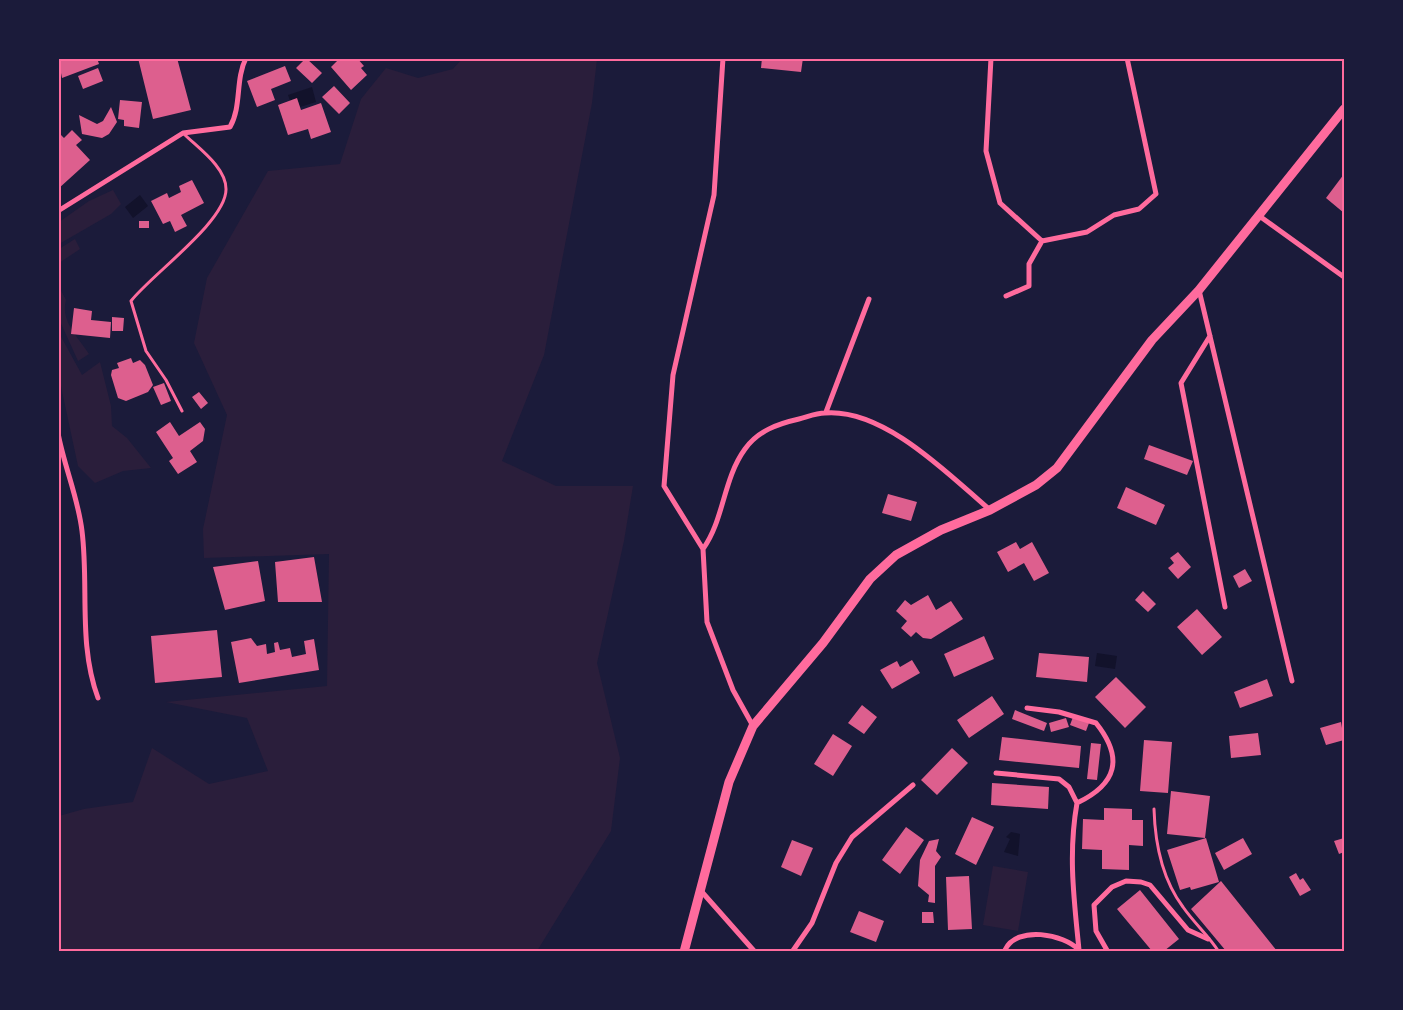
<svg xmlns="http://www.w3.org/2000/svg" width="1403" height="1010" font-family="Rubik,sans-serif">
	<rect width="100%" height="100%" fill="#1b1b3a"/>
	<path fill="#2a1e3b" d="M 462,59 L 597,59 L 592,103 L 544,355 L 502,461 L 556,486 L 633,486 L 624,541 L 597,663 L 620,758 L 611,831 L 537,951 L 437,949 L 435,952 L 59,951 L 59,816 L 84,809 L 133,802 L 152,748 L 209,784 L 268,771 L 247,718 L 166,702 L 327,686 L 329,554 L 204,558 L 203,529 L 227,415 L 194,343 L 207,278 L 268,171 L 340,164 L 361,99 L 386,68 L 418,78 L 453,69 Z
		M 113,190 L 121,204 L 111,214 L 59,244 L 59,222 L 89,201 Z
		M 75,239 L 80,249 L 59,263 L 59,249 Z
		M 58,285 L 66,300 C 60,321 78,337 89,354 L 78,361 L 59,319 Z
		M 59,333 L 82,375 L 100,362 L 111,406 L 112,426 L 127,438 L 151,468 L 123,471 L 95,483 L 78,466 L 59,377 Z
		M 993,866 L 1028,872 L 1018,931 L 983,925 Z"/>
	<path fill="#12122b" d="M 312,87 L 316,102 L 300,107 L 297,99 L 290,101 L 288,95 Z
		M 140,195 L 148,206 L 133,218 L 125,207 Z
		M 1097,653 L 1117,656 L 1115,669 L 1095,666 Z
		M 1011,832 L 1020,834 L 1018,856 L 1004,852 L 1010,839 L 1006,837 Z"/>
	<path fill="#dd5f8e" d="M 58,58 L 97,58 L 99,64 L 62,78 Z
		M 138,58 L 177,58 L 191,110 L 153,119 Z
		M 306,58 L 322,73 L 312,83 L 296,68 Z
		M 340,58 L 357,58 L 364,66 L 361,68 L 367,75 L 351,90 L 331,67 Z
		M 762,58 L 803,58 L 801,72 L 761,68 Z
		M 285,66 L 291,81 L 271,89 L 275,100 L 257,107 L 247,81 Z
		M 98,68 L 103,81 L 83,89 L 78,76 Z
		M 334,86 L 350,103 L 339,114 L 322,97 Z
		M 297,98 L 301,110 L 321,103 L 331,132 L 311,139 L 308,129 L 288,135 L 278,105 Z
		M 120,100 L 142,102 L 139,128 L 124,126 L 124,120 L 118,119 Z
		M 111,107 L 117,122 L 109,134 L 102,138 L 82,134 L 79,115 L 97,124 L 103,121 Z
		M 72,130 L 82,140 L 76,145 L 90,160 L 58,189 L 58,137 L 61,135 L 64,138 Z
		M 1344,174 L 1344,213 L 1326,198 Z
		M 192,180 L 204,203 L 181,215 L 187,226 L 175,232 L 170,221 L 163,224 L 151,201 L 167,193 L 169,198 L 181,192 L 179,186 Z
		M 139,221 L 149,221 L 149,228 L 139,228 Z
		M 74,308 L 92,311 L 91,320 L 111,322 L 110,338 L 71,334 Z
		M 112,317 L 124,318 L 123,331 L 112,331 Z
		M 131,358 L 133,363 L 140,360 L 145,365 L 153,385 L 148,392 L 126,401 L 118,398 L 111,375 L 112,370 L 119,368 L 117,363 Z
		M 164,383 L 171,401 L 161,405 L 153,387 Z
		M 199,392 L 208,403 L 201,409 L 192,397 Z
		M 170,422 L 179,436 L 200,422 L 205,429 L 203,441 L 190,451 L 197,462 L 178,474 L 169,461 L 173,458 L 156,432 Z
		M 1149,445 L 1193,461 L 1187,475 L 1144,459 Z
		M 1126,487 L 1165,505 L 1156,525 L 1117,508 Z
		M 888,494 L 917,502 L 911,521 L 882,513 Z
		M 1016,542 L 1020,549 L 1032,542 L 1049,573 L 1034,581 L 1024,563 L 1008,572 L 997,552 Z
		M 1178,552 L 1191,567 L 1178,579 L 1168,568 L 1174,563 L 1170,558 Z
		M 314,557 L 322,602 L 278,602 L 275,562 Z
		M 258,561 L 265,601 L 225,610 L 213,567 Z
		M 1245,569 L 1252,581 L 1239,588 L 1233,576 Z
		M 1143,591 L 1156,604 L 1148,612 L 1135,600 Z
		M 928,595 L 936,610 L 951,601 L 963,619 L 931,639 L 923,638 L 916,632 L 911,637 L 901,628 L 907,621 L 896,611 L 905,600 L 911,605 Z
		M 1197,609 L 1222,637 L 1202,655 L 1177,627 Z
		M 217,630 L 222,677 L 155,683 L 151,636 Z
		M 984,636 L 994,659 L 954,677 L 944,654 Z
		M 251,638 L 257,646 L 266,644 L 267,654 L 275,652 L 274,643 L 278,642 L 280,650 L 290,648 L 292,657 L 306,654 L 304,641 L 314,639 L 319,670 L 239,683 L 231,642 Z
		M 1039,653 L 1089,657 L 1087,682 L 1036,677 Z
		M 912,660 L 920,673 L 892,689 L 880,670 L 897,661 L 900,667 Z
		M 1116,677 L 1146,707 L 1125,728 L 1095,697 Z
		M 1267,679 L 1273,696 L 1240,708 L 1234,692 Z
		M 992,696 L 1004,714 L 969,738 L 957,720 Z
		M 862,705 L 877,717 L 864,734 L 848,723 Z
		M 1015,710 L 1047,723 L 1044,731 L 1012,719 Z
		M 1073,717 L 1089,723 L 1086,731 L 1070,725 Z
		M 1066,718 L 1069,727 L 1051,732 L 1049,723 Z
		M 1341,722 L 1344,740 L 1326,745 L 1320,728 Z
		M 1258,733 L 1261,755 L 1231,758 L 1229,736 Z
		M 833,734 L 852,746 L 833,776 L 814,764 Z
		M 1002,737 L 1081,746 L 1079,768 L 999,760 Z
		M 1144,740 L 1172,742 L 1168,793 L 1140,791 Z
		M 1091,743 L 1101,744 L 1097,780 L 1087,779 Z
		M 952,748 L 968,763 L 937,795 L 921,780 Z
		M 992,783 L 1049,787 L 1048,809 L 991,805 Z
		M 1171,791 L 1210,796 L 1205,838 L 1167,834 Z
		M 1104,808 L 1132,809 L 1132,820 L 1143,820 L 1143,846 L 1129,845 L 1129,870 L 1102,869 L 1102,850 L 1082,849 L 1083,819 L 1104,820 Z
		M 972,817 L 994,827 L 976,865 L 955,854 Z
		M 906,827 L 924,840 L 900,874 L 882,860 Z
		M 1206,838 L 1219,882 L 1191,890 L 1190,887 L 1180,890 L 1167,850 Z
		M 1243,838 L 1252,854 L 1224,870 L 1215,853 Z
		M 1344,838 L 1344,852 L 1339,854 L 1334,841 Z
		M 939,839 L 936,851 L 941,857 L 935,866 L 935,903 L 928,902 L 929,895 L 918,886 L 920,860 L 929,841 Z
		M 792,840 L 813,848 L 801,876 L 781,867 Z
		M 1296,873 L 1300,880 L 1303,878 L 1311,890 L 1300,896 L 1289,877 Z
		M 969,876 L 972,929 L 948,930 L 946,877 Z
		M 1221,881 L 1277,951 L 1226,951 L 1191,909 Z
		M 1140,890 L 1179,939 L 1164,951 L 1152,951 L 1117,909 Z
		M 859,911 L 884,921 L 876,942 L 850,932 Z
		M 922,912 L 933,912 L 934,923 L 922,923 Z"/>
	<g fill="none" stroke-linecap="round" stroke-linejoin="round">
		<path stroke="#ff6b9d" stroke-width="3" d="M 182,411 L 166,380 L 146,351 L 131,301 C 151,275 227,221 226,189 C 226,167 198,148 184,134
			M 1154,809 C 1155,843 1162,879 1183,907 C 1194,923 1209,936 1219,952"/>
		<path stroke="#ff6b9d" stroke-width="5" d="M 723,58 L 714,195 L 673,375 L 664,486 L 703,549 L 707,622 L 733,690 L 753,726
			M 991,58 L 986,151 L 1000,203 L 1042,241
			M 58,211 L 183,133 L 230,127 C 242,106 235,80 246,58
			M 1258,215 L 1344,277
			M 1199,290 L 1292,681
			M 1006,296 L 1029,286 L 1029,264 L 1042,241 L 1087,232 L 1114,215 L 1139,209 L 1156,194 L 1127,58
			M 1210,336 L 1181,383 L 1225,607
			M 826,412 L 869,299
			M 58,433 C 64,466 78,497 82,531 C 89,587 78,644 98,698
			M 703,549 C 724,520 723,479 745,449 C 758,431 777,424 799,419 C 807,417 816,413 825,413 C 884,408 949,475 990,510
			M 1027,708 L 1059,712 L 1096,723 C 1124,758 1117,784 1077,803 C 1068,854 1074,899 1079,950
			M 996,773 L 1059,779 L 1069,787 L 1077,803
			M 702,892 L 755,952
			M 1005,950 C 1017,925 1064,934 1079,950
			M 792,952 L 812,923 L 836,863 L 852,837 L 913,785
			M 992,952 L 1019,952
			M 1108,952 L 1096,931 L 1094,905 L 1112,887 L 1126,881 L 1141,882 L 1150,885 L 1188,930 L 1208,939"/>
		<path stroke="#ff6b9d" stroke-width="9" d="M 684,952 L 729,782 L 753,726 L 823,643 L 870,579 L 896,555 L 941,530 L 990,510 L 1036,485 L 1057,468 L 1152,340 L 1199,290 L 1344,109"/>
	</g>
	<rect width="1403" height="1010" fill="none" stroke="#1b1b3a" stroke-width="120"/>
	<rect x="60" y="60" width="1283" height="890" fill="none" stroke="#ff6b9d" stroke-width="2"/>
</svg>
